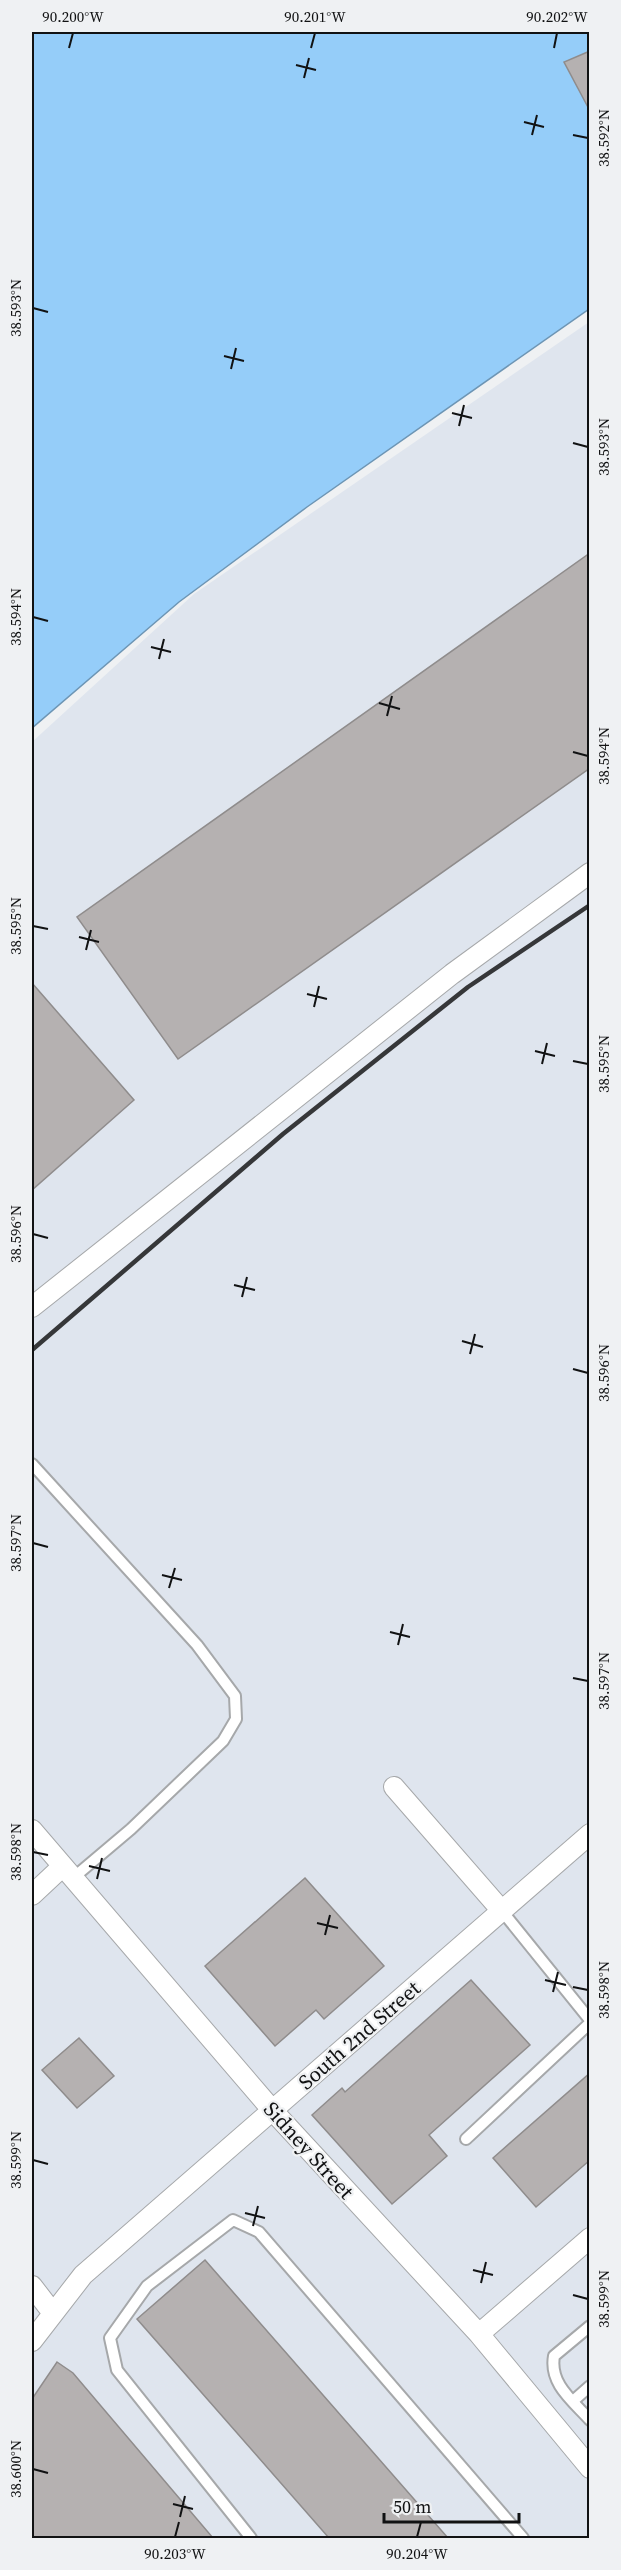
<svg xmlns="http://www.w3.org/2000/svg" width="621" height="2570" font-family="'Source Serif 4',serif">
	<rect width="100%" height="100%" fill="#eff1f3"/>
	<path fill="#dfe5ee" d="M 589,322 L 589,2538 L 32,2538 L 32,742 L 194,594 Z"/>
	<path fill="#95cdf9" stroke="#6d95b4" stroke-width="1.5" d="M 32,32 L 589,32 L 589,309 L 307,507 L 179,602 L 32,728 Z"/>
	<path fill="#b5b1b1" stroke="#8f8c8c" stroke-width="1.5" d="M 590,51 L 590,111 L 564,62 Z
		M 590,553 L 590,768 L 178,1059 L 77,917 Z
		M 32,983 L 134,1100 L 32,1190 Z
		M 305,1878 L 384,1966 L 324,2019 L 316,2010 L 275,2046 L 205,1966 Z
		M 471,1980 L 530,2045 L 429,2135 L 447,2156 L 392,2204 L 312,2115 L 342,2088 L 345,2092 Z
		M 79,2038 L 114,2076 L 77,2108 L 42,2070 Z
		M 590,2073 L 590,2160 L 536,2207 L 493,2158 Z
		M 205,2260 L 448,2538 L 329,2538 L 137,2319 Z
		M 57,2362 L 73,2373 L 213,2538 L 32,2538 L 32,2399 Z"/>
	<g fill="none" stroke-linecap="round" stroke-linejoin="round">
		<defs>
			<path id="service" d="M 32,1464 L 197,1645 L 235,1696 L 236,1719 L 223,1741 L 131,1829 L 73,1878
				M 502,1911 L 590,2020
				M 466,2139 L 590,2023
				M 590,2326 L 554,2356 C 549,2384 573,2401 590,2420
				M 573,2401 L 590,2386
				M 251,2538 L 117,2370 L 110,2338 L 147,2286 L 233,2220 L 259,2232 L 523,2538"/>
			<path id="minor" d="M 32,1307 L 452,974 L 590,873
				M 394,1787 L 502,1911
				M 32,1830 L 273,2111 L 479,2334 L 590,2468
				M 32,1895 L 63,1866
				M 32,2286 L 52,2312
				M 479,2334 L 590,2238
				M 32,2341 L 83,2275 L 590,1834"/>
		</defs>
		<use href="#service" stroke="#a6a8aa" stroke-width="14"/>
		<use href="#minor" stroke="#a6a8aa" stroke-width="22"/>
		<use href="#service" stroke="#fff" stroke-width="10"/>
		<use href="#minor" stroke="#fff" stroke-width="20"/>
		<path stroke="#363739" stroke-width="4.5" d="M 32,1350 L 283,1134 L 468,987 L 590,905"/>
	</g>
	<path fill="none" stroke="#111213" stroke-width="2" d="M 69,48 L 73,33M 311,48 L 315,33M 554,48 L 557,33M 296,65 L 316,70M 304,78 L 309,58M 524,122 L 544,127M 532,135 L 537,115M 573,135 L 588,138M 33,308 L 48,312M 224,356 L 244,361M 231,369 L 236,348M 452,413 L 472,418M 459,426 L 464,405M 573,443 L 588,447M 33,617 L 48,621M 151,647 L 171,652M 159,659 L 164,639M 379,703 L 400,709M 387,716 L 392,696M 573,752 L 588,756M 33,926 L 48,929M 79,937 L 99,942M 86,950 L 91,930M 307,994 L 327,999M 314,1007 L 319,986M 535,1051 L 555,1056M 573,1061 L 588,1064M 542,1064 L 547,1043M 33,1234 L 48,1238M 234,1285 L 255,1290M 242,1297 L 247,1277M 462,1341 L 483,1347M 470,1354 L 475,1334M 573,1369 L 588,1373M 33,1543 L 48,1547M 162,1575 L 182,1580M 169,1588 L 175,1568M 390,1632 L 410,1637M 398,1645 L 403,1624M 573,1678 L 588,1681M 33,1852 L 48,1855M 89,1866 L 110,1871M 97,1879 L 102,1858M 317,1923 L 338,1928M 325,1935 L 330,1915M 545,1980 L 566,1985M 573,1987 L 588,1990M 553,1992 L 558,1972M 33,2160 L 48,2164M 245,2213 L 265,2218M 253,2226 L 258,2206M 473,2270 L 493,2275M 481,2283 L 486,2262M 573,2295 L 588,2299M 33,2469 L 48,2473M 173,2504 L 193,2509M 180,2517 L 185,2496M 175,2537 L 179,2522M 417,2537 L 421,2522"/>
	<g text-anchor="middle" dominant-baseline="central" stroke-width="4.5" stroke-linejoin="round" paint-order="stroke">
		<g font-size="21" fill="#111213" stroke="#eff1f3">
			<text transform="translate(359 2035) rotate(-41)">South 2nd Street</text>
			<text transform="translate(309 2150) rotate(48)">Sidney Street</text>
		</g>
	</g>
	<rect width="621" height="2570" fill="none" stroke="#eff1f3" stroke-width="66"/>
	<path d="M384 2513v9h135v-9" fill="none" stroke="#111213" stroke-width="3"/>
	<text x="393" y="2513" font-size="18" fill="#111213" stroke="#eff1f3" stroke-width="4.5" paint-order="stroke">50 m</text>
	<rect x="33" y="33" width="555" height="2504" fill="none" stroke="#111213" stroke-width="2"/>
	<g font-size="15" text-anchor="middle" fill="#111213">
		<text x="73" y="22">90.200°W</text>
		<text x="315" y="22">90.201°W</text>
		<text x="557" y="22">90.202°W</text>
		<text transform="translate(604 138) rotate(-90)" y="5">38.592°N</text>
		<text transform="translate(16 308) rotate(-90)" y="5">38.593°N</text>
		<text transform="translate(604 447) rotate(-90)" y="5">38.593°N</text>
		<text transform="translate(16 617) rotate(-90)" y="5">38.594°N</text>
		<text transform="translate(604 756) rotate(-90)" y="5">38.594°N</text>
		<text transform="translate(16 926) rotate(-90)" y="5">38.595°N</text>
		<text transform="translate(604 1064) rotate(-90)" y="5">38.595°N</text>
		<text transform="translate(16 1234) rotate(-90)" y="5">38.596°N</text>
		<text transform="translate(604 1373) rotate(-90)" y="5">38.596°N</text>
		<text transform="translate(16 1543) rotate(-90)" y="5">38.597°N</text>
		<text transform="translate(604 1681) rotate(-90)" y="5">38.597°N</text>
		<text transform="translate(16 1852) rotate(-90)" y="5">38.598°N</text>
		<text transform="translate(604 1990) rotate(-90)" y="5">38.598°N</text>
		<text transform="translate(16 2160) rotate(-90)" y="5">38.599°N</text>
		<text transform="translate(604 2299) rotate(-90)" y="5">38.599°N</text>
		<text transform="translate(16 2469) rotate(-90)" y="5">38.600°N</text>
		<text x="175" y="2559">90.203°W</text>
		<text x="417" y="2559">90.204°W</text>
	</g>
</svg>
